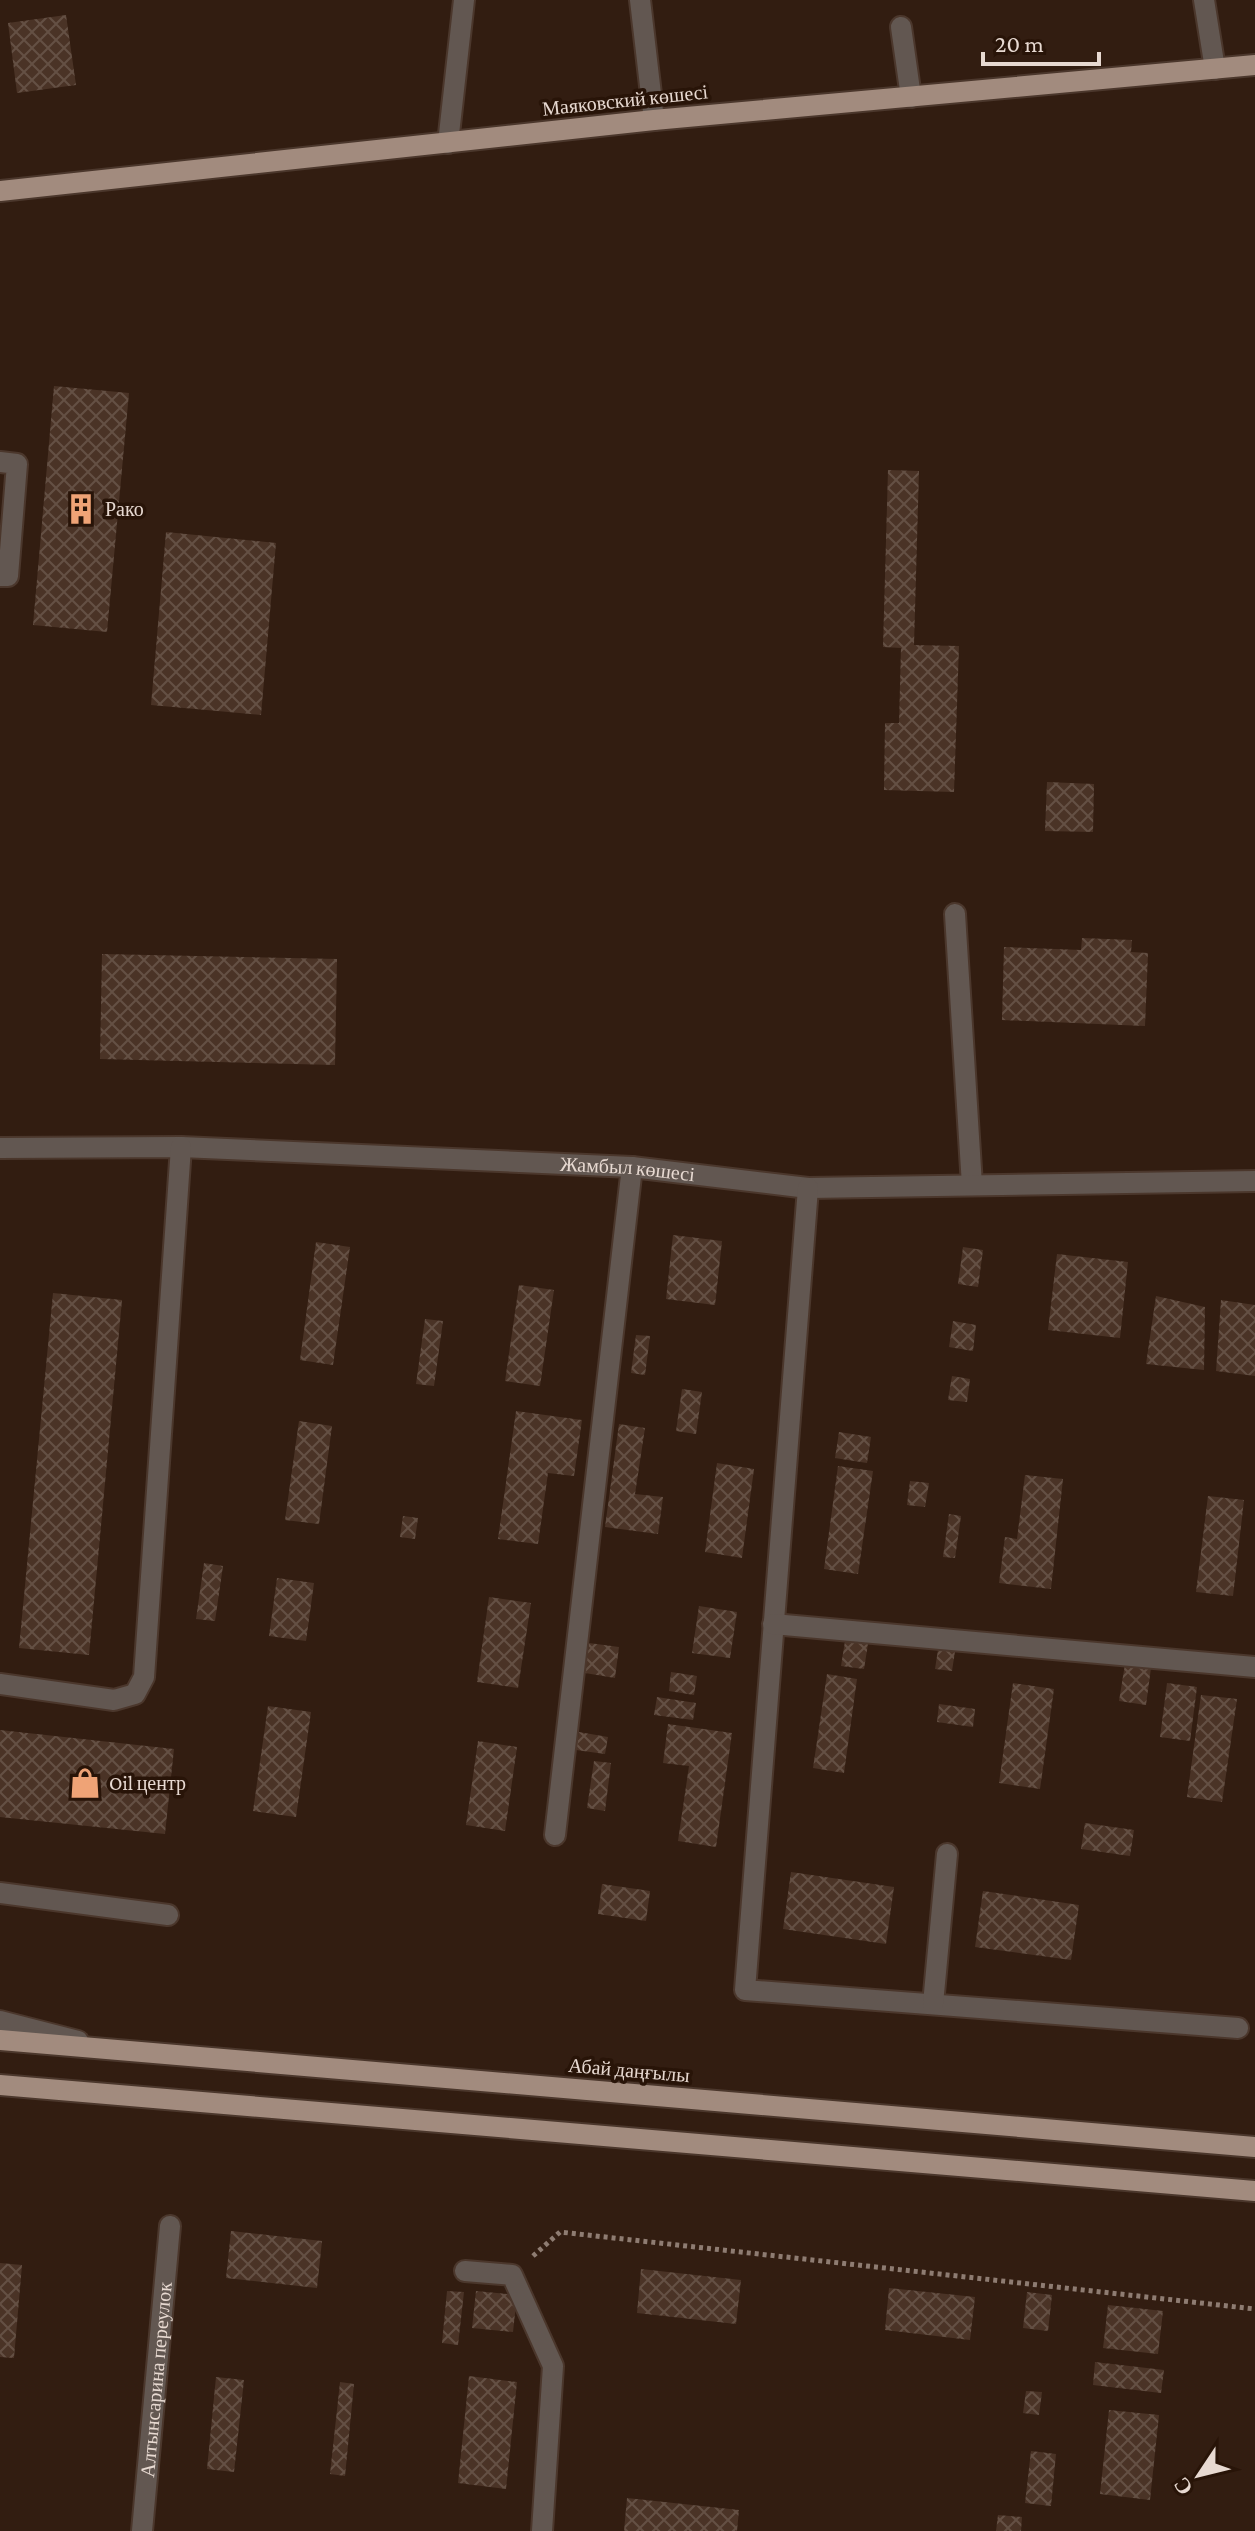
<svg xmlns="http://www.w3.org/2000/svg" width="1255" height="2531" font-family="'Crimson Pro',serif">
	<defs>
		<pattern id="building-cross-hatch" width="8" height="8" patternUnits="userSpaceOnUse" patternTransform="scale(2)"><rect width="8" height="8" fill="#4a3326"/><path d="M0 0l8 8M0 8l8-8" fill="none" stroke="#645044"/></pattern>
	</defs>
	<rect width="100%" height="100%" fill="#321d11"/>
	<path fill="url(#building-cross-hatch)" d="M 66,15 L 76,85 L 17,93 L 8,23 Z
		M 54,386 L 129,393 L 107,632 L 33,625 Z
		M 888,470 L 919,471 L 914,645 L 959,646 L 954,792 L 884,790 L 885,723 L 899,723 L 901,648 L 883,647 Z
		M 166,532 L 276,543 L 261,715 L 151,705 Z
		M 1047,782 L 1094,784 L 1093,832 L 1045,831 Z
		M 1082,938 L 1132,940 L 1131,952 L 1148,953 L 1145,1026 L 1002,1020 L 1004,947 L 1081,950 Z
		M 102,954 L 337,959 L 335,1065 L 100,1059 Z
		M 673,1235 L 722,1241 L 715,1305 L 666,1299 Z
		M 316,1242 L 350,1247 L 333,1365 L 300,1360 Z
		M 963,1247 L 983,1250 L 978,1287 L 958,1284 Z
		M 1057,1254 L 1128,1262 L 1120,1338 L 1048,1330 Z
		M 519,1285 L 554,1290 L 540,1386 L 505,1381 Z
		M 53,1293 L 122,1300 L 89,1655 L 19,1648 Z
		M 1156,1296 L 1205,1307 L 1204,1370 L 1146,1364 Z
		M 1221,1300 L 1255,1305 L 1255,1376 L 1216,1371 Z
		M 425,1319 L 443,1321 L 434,1386 L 416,1384 Z
		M 953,1321 L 976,1325 L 973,1351 L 949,1347 Z
		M 636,1335 L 650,1336 L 645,1375 L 631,1373 Z
		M 952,1376 L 970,1379 L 967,1402 L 948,1400 Z
		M 682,1389 L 702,1392 L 696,1434 L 676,1431 Z
		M 516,1411 L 582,1420 L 574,1476 L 548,1473 L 538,1544 L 498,1539 Z
		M 299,1421 L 332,1426 L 319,1524 L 285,1520 Z
		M 619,1424 L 645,1428 L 635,1494 L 663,1497 L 658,1534 L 605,1527 Z
		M 839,1432 L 871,1437 L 867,1463 L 835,1458 Z
		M 717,1463 L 754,1469 L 742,1558 L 705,1552 Z
		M 838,1466 L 873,1471 L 858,1574 L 824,1569 Z
		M 1025,1475 L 1063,1479 L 1051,1589 L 999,1583 L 1005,1537 L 1017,1539 Z
		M 910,1481 L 929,1483 L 925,1507 L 907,1505 Z
		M 1208,1496 L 1244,1500 L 1233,1596 L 1196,1592 Z
		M 949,1514 L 961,1516 L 955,1558 L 943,1557 Z
		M 403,1516 L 418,1518 L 415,1539 L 400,1537 Z
		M 204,1563 L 223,1566 L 215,1621 L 196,1619 Z
		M 277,1578 L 314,1583 L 306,1641 L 269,1636 Z
		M 489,1597 L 531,1603 L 518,1688 L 477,1682 Z
		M 699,1606 L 737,1612 L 730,1658 L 692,1653 Z
		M 845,1641 L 868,1644 L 864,1669 L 841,1666 Z
		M 589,1643 L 619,1647 L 615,1678 L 585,1673 Z
		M 939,1643 L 956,1645 L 952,1671 L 935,1669 Z
		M 1125,1664 L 1151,1668 L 1146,1705 L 1119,1701 Z
		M 671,1672 L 697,1676 L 694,1695 L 669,1691 Z
		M 827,1674 L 857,1679 L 844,1773 L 813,1768 Z
		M 1013,1683 L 1054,1689 L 1040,1789 L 999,1783 Z
		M 1167,1683 L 1197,1687 L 1190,1741 L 1160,1737 Z
		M 1201,1695 L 1237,1699 L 1222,1802 L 1187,1797 Z
		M 657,1697 L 696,1703 L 693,1720 L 654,1715 Z
		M 939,1704 L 975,1709 L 973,1727 L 937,1722 Z
		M 268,1706 L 311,1712 L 296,1817 L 253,1811 Z
		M 668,1724 L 732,1733 L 716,1847 L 678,1841 L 689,1766 L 663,1763 Z
		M 0,1730 L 174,1749 L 165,1834 L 0,1817 Z
		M 579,1732 L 608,1737 L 605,1754 L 576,1750 Z
		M 478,1741 L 517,1747 L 505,1831 L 466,1825 Z
		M 594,1761 L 611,1763 L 605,1811 L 587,1808 Z
		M 1085,1823 L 1134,1830 L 1130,1856 L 1081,1849 Z
		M 791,1872 L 894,1887 L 886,1944 L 783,1929 Z
		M 602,1884 L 650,1891 L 646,1921 L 598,1914 Z
		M 983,1891 L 1079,1905 L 1071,1960 L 975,1947 Z
		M 231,2231 L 322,2241 L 317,2288 L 226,2278 Z
		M 0,2263 L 22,2265 L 14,2358 L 0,2357 Z
		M 641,2269 L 741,2280 L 736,2324 L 637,2313 Z
		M 889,2288 L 975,2297 L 970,2340 L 885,2330 Z
		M 447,2291 L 464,2292 L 458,2345 L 442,2343 Z
		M 476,2291 L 517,2295 L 513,2332 L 472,2328 Z
		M 1027,2292 L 1052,2295 L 1048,2331 L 1023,2328 Z
		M 1108,2305 L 1163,2311 L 1158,2354 L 1103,2348 Z
		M 1095,2362 L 1164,2370 L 1161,2393 L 1093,2385 Z
		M 469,2376 L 517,2382 L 506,2489 L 458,2483 Z
		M 216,2377 L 244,2380 L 234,2472 L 207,2469 Z
		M 340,2382 L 354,2384 L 345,2476 L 330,2474 Z
		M 1026,2391 L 1042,2392 L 1039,2415 L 1023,2413 Z
		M 1109,2410 L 1159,2415 L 1150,2500 L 1100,2494 Z
		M 1031,2451 L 1056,2454 L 1051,2506 L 1025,2503 Z
		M 627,2498 L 739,2510 L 737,2531 L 624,2531 Z
		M 998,2515 L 1022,2517 L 1021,2531 L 996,2531 Z"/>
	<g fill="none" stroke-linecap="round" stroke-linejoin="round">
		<defs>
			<g id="minor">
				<path d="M 640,0 L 654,120"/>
				<path d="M 1204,0 L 1215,69"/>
				<path d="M 901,27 L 911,97"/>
				<path d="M 448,143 L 464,0"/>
				<path d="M 0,462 L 17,464 L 8,576 L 0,576"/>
				<path d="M 955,914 L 972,1185"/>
				<path id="s1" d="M 0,1148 L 181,1147 L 632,1167 L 808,1188 L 1255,1181"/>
				<path d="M 808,1188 L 745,1990 L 1238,2028"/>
				<path d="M 773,1624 L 1255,1667"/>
				<path d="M 0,1684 L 114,1700 L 135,1694 L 144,1677 L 181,1147"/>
				<path d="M 555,1835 L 632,1167"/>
				<path d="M 0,1893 L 168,1915"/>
				<path d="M 933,2004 L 947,1854"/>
				<path d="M 0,2021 L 78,2041"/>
				<path d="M 465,2271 L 512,2275 L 553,2366 L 542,2531"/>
				<path id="s2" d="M 142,2531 L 170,2226"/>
			</g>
			<path id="major" d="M 0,191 L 654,120 L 1255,65
				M 0,2040 L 1255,2147
				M 0,2085 L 1255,2191"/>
		</defs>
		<use href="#minor" stroke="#4b372c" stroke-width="24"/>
		<use href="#major" stroke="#4b372c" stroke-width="24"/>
		<path stroke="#8e7c72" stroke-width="5" stroke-dasharray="4 4" stroke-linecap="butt" d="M 533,2256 L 560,2232 L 1255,2309"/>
		<use href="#minor" stroke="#625751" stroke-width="20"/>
		<use href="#major" stroke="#a28b7e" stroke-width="20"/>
	</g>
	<defs>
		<symbol id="building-bare" viewBox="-9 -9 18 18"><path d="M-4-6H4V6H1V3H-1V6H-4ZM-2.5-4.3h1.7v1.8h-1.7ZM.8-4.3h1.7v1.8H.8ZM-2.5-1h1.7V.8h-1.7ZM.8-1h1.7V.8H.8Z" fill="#efa376" stroke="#281408" stroke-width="2.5" paint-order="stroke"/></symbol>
		<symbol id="shop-bare" viewBox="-9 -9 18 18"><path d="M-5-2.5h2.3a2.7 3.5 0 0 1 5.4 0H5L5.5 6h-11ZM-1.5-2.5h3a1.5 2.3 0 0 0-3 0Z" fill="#efa376" stroke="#281408" stroke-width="2.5" paint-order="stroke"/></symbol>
	</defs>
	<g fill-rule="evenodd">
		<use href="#building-bare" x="59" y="487" width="44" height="44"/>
		<use href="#shop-bare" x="63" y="1761" width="44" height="44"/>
	</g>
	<g text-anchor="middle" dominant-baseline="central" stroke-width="7" stroke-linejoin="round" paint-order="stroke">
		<g font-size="20" fill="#e7d9d1" stroke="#281408">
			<text transform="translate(625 100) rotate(-6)">Маяковский көшесі</text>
			<text stroke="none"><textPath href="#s1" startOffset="628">Жамбыл көшесі</textPath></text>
			<text transform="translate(629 2070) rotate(5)">Абай даңғылы</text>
			<text stroke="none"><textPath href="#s2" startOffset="152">Алтынсарина переулок</textPath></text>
		</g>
		<g font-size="20" fill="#e7d9d1" stroke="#281408" text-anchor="start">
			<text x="105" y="509">Рако</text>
			<text x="109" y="1783">Oil центр</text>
		</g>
	</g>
	<g transform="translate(1199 2475) rotate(235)" stroke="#281408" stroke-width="6" paint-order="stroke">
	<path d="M0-6L14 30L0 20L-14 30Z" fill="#e7d9d1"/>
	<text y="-12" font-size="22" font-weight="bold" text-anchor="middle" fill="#e7d9d1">С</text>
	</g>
	<path d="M983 52v12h116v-12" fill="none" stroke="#e7d9d1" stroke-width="4"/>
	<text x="995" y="52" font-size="24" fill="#e7d9d1" stroke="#281408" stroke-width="6" paint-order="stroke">20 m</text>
</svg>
